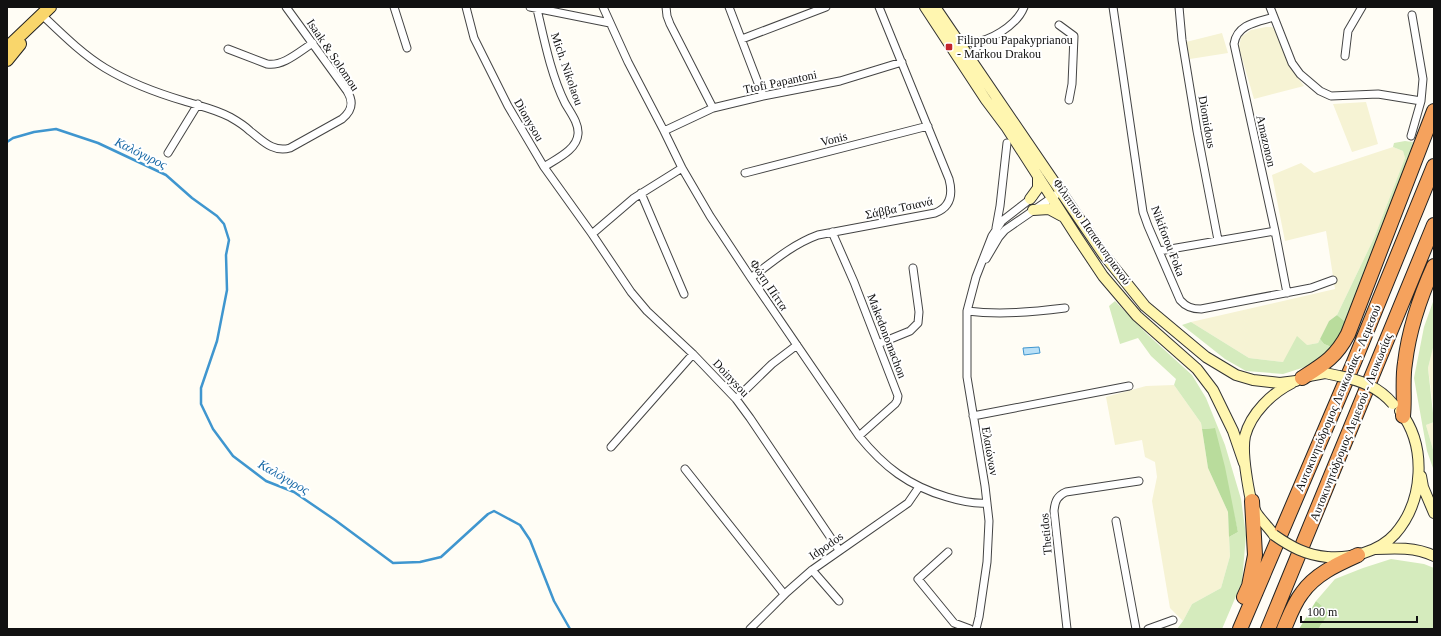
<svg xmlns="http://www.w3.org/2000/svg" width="1441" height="636" font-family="'Times New Roman',serif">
	<rect width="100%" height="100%" fill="#fffdf5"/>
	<path fill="#f6f3d4" d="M 1266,27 L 1272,27 L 1277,31 L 1292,70 L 1304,86 L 1254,99 L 1239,48 L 1241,37 L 1251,30 Z
		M 1222,33 L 1228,53 L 1190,59 L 1186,42 Z
		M 1366,102 L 1378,144 L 1352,152 L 1333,104 Z
		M 1393,147 L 1403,151 L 1405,158 L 1374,238 L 1337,315 L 1329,321 L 1318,343 L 1307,345 L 1283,362 L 1249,358 L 1191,322 L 1335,289 L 1326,231 L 1285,241 L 1272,175 L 1301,163 L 1314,173 Z
		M 1434,344 L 1434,414 L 1428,368 Z
		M 1174,385 L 1201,423 L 1208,468 L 1228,512 L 1230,556 L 1221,588 L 1192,604 L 1183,621 L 1170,608 L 1152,501 L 1157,477 L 1155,462 L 1145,457 L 1142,440 L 1115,445 L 1106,397 L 1146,386 Z
		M 1434,422 L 1434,453 L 1426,425 Z"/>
	<path fill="#d5ebbd" d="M 1405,141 L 1413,142 L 1412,150 L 1348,324 L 1337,315 L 1374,238 L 1405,158 L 1403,151 L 1393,147 L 1394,143 Z
		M 1434,299 L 1434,344 L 1428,368 L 1434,422 L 1426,425 L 1434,453 L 1434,471 L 1427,451 L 1414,378 L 1424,327 Z
		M 1115,301 L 1147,334 L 1192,375 L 1206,398 L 1225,445 L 1241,499 L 1246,535 L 1242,582 L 1222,629 L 1177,629 L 1183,621 L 1192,604 L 1221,588 L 1230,556 L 1229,537 L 1238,532 L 1214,428 L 1202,429 L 1201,423 L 1174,385 L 1176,379 L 1151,356 L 1138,338 L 1120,344 L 1109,306 Z
		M 1191,322 L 1249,358 L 1283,362 L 1297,336 L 1307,345 L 1318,343 L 1320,339 L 1324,344 L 1334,348 L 1330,352 L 1308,366 L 1283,374 L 1246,371 L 1225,359 L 1182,325 Z
		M 1391,559 L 1424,564 L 1434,568 L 1434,629 L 1319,629 L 1320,626 L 1330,612 L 1316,601 L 1335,579 L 1363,568 Z"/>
	<path fill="#b9dc9c" d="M 1337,315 L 1348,324 L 1334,348 L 1324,344 L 1320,339 L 1329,321 Z
		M 1215,428 L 1225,467 L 1238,532 L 1229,537 L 1228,512 L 1208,468 L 1202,429 Z
		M 1316,601 L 1330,612 L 1320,626 L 1319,629 L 1299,629 Z"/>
	<path fill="#b9e0f7" stroke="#3f96cf" d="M 1039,347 L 1040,353 L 1024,355 L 1023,348 Z"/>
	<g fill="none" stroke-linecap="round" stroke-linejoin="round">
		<path stroke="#3f96cf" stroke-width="2.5" d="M 7,142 L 13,138 L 34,132 L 56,129 L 98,143 L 166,175 L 192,198 L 217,216 L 224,224 L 229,240 L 226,255 L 227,290 L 217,341 L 201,388 L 201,404 L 213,429 L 233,456 L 266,481 L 294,492 L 335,520 L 393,563 L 420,562 L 441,557 L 488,514 L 494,511 L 520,525 L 530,540 L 554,601 L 570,629"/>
		<defs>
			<path id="street" d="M 394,7 L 407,48
				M 466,7 L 474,38 L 508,106 L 544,167 L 592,234 L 631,292 L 647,311 L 693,354 L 736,399 L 750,418 L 839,550
				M 530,7 L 610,23
				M 603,7 L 628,62 L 664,131 L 682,168 L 710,216 L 751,278 L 859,436 C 884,467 909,486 947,497 C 960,501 973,504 987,503
				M 666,7 L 667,16 L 670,24 L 713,108
				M 729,7 L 763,96
				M 1113,7 L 1143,212 L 1148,226 L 1180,300 C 1186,307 1192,309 1201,309 L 1311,288 L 1333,280
				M 1179,7 L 1182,40 L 1197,131 L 1218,240
				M 1270,7 L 1292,63 L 1300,74 L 1320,91 L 1331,96 L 1378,94 L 1421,101
				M 537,9 C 544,39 551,75 565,103 C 570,112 579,123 578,134 C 577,150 556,159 544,167
				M 42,15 C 62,34 82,54 105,68 C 130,83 157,93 184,101 C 200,106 215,109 230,117 C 237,121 244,125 250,131 C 262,140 273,153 290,148 L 342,119 C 352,111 354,102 347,91 L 286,7
				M 1274,17 C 1257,22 1237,24 1234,44 L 1275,231 L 1287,293
				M 1059,25 L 1074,36 L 1072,84 L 1069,100
				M 957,37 C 960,39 964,42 968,42 C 988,44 1017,25 1024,7
				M 742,39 L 826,7
				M 228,49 L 267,64 C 283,67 300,51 313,43
				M 1345,56 L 1348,31 L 1362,7
				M 973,63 C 973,52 975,47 984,40
				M 664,131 L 713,108 L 763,96 L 840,81 L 902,62
				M 1411,136 L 1421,101 L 1423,79 L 1412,15
				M 168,153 L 198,104
				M 745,173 L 928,126
				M 641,193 L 684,294
				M 996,228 L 1000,206 L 1007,143
				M 832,232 L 854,282 L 898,396 L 897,401 L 895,404 L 859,436
				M 592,234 L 634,198 L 682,168
				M 1159,251 L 1275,231
				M 986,259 L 999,237 L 1005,230 L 1060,192
				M 751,278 C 772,262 793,244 818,235 L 935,213 C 951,207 953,194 949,179 L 879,7
				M 967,311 C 1000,315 1032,312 1065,308
				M 878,344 L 910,331 L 918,323 L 919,312 L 913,268
				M 736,399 L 772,364 L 797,345
				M 973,416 L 1129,386
				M 611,447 L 693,354
				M 685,469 L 784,594
				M 1116,521 L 1136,629
				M 948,552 L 918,579 L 954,623 L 970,629
				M 812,570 L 839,601
				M 750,629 L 787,592 L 812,570 L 908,503 L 919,487
				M 976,629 L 979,617 L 987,562 L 989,521 L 985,486 L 967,377 L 967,311 L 976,277 L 992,236 L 1002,221 L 1033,197
				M 1067,629 L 1054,511 C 1055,501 1057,496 1066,492 L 1139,481
				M 1148,629 L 1173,620"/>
			<path id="secondary" d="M 925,7 L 986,100 L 1007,128 L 1077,237 L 1103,276 L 1137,316 L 1197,369 L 1213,390 L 1233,431 L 1244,463
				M 935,7 L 1104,255 L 1145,306 L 1206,357 L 1236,375 L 1253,380 L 1280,383 L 1296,381
				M 1030,199 L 1038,188 L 1038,176
				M 1033,210 L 1049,209 L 1062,216
				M 1309,376 L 1325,373 L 1339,376
				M 1421,476 L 1423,487 L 1434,513
				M 1274,535 C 1269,528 1262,521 1257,514 C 1250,503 1249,490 1247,479 C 1245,465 1242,450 1245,436 C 1251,413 1272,393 1292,383
				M 1375,549 C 1395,548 1416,547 1434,556
				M 1327,557 C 1350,559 1379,552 1395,534 C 1424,501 1427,446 1400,411"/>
			<path id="primary" d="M 7,48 L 50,7
				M 7,60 L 20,44"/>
			<path id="highway" d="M 1302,378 C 1324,364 1336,357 1348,334 L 1434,111
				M 1403,416 C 1405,398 1402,380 1405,363 C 1409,329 1420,297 1434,266
				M 1244,597 L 1249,586 L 1255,555 L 1252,501
				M 1240,629 L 1354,362 L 1434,166
				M 1268,629 L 1434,225
				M 1284,629 C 1289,617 1294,603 1302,593 C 1315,574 1338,564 1358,555"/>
		</defs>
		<use href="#street" stroke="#444" stroke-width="9"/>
		<use href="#secondary" stroke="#333" stroke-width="12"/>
		<use href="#primary" stroke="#222" stroke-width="14"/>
		<use href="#highway" stroke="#222" stroke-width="16"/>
		<use href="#street" stroke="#fff" stroke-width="7"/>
		<use href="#secondary" stroke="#fff6b0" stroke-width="10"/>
		<use href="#primary" stroke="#f9d66b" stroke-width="12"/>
		<use href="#highway" stroke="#f5a25d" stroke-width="14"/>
		<defs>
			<path id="secondary-bridge" d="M 1339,376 C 1360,380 1379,387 1393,404
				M 1274,535 C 1291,547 1306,555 1327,557"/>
		</defs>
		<use href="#secondary-bridge" stroke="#333" stroke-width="12" stroke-linecap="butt"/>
		<use href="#secondary-bridge" stroke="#fff6b0" stroke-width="10"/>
	</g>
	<rect fill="#c4262e" stroke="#fff" stroke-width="1.5" x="945" y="43" width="8" height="8" rx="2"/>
	<g text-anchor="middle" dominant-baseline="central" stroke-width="4" stroke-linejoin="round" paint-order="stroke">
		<g font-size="12" fill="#111" stroke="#fff" text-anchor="start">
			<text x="957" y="40">Filippou Papakyprianou<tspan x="957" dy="14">- Markou Drakou</tspan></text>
		</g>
		<g font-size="12" fill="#111" stroke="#fff">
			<text transform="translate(333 55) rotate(56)">Isaak &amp; Solomou</text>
			<text transform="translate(567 69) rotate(71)">Mich. Nikolaou</text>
			<text transform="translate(780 82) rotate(-12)">Ttofi Papantoni</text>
			<text transform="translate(529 120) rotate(60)">Dionysou</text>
			<text transform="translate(1207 122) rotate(80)">Diomidous</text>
			<text transform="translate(834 139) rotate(-14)">Vonis</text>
			<text transform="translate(1266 141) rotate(77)">Amazonon</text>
			<text transform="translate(899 208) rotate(-12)">Σάββα Τσιανά</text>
			<text transform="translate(1092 232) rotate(55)">Φίλιππου Παπακυπριανού</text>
			<text transform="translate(1168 241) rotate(69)">Nikiforou Foka</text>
			<text transform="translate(769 285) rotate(56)">Φώτη Πίττα</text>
			<text transform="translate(887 336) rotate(69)">Makedonomachon</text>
			<text transform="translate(731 378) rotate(47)">Doinysou</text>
			<text transform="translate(1338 398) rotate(-67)">Αυτοκινητόδρομος Λευκωσίας - Λεμεσού</text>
			<text transform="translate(1351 427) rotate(-68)">Αυτοκινητόδρομος Λεμεσού - Λευκωσίας</text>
			<text transform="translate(990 451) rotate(80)">Ελαιώνων</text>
			<text transform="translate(1046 534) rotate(-95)">Thetidos</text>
			<text transform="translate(826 546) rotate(-35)">Idpodos</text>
		</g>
		<g font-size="13" font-style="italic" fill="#1768a6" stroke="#fff">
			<text transform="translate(141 153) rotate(26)">Καλόγυρος</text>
			<text transform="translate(284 477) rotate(30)">Καλόγυρος</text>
		</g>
	</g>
	<rect width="1441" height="636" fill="none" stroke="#111111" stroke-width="16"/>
	<path d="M1301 616v6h116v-6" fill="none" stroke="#111111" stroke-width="2"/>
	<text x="1307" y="616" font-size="12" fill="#111111" stroke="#ffffff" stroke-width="3" paint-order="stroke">100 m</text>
</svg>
